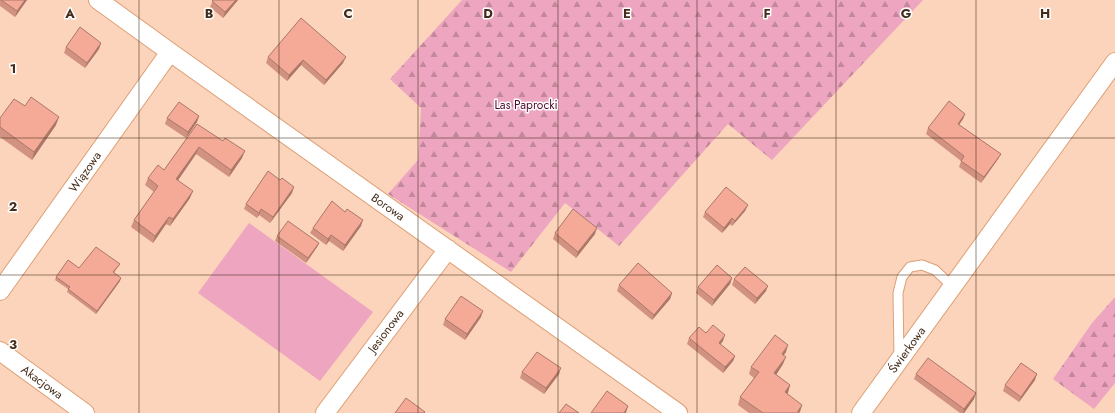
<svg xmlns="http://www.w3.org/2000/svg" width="1115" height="413" font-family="Jost,sans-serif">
	<defs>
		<pattern id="forest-firs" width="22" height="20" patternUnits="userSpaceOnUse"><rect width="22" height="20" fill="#eda5c0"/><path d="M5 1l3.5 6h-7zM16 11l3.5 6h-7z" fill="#c2879b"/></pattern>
	</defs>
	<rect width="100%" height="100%" fill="#fbd4bb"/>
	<path fill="url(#forest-firs)" d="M 462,0 L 923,0 L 772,160 L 728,124 L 619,246 L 565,203 L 511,272 L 388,194 L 418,160 L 421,108 L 390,79 Z
		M 1115,297 L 1115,383 L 1094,409 L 1053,379 L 1092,323 Z"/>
	<path fill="#eda5c0" d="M 249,223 L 373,312 L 320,381 L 198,293 Z"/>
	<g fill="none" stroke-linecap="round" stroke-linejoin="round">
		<defs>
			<path id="service" d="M 899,358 L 898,293 L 902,277 L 910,267 L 922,265 L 935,270 L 953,287"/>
			<path id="minor" d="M 98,0 L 170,52 L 678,413
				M 0,291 L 170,52
				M 0,351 L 85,413
				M 325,413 L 448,249
				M 861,413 L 1115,62"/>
		</defs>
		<use href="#service" stroke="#dda076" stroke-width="11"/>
		<use href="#minor" stroke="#dda076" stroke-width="20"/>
		<use href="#service" stroke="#fff" stroke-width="9"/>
		<use href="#minor" stroke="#fff" stroke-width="18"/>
	</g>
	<path fill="#d29281" d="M 0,0 L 27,0 L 15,17 L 0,6 Z
		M 213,0 L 238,0 L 223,18 L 210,7 Z
		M 101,43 L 99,49 L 85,68 L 64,53 L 66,47 Z
		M 268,57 L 343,63 L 324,85 L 301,65 L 287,81 L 266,63 Z
		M 25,106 L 56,125 L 32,160 L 0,137 L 0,118 Z
		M 965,114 L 963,119 L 959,125 L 1001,154 L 998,159 L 981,183 L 959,167 L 961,161 L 926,134 L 928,128 Z
		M 199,116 L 197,122 L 186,138 L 165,124 L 167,118 Z
		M 197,124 L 242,158 L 229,177 L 196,154 L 178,180 L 190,198 L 170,226 L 166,224 L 153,243 L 131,227 L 134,220 L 154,192 L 145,185 L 148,178 L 164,170 Z
		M 292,193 L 270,223 L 259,215 L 257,218 L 244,209 L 246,204 Z
		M 748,205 L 745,211 L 732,226 L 730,224 L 722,233 L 703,217 L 705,212 Z
		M 361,226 L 343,251 L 329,241 L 326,245 L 310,233 L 313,228 Z
		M 555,233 L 595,234 L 576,258 L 553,239 Z
		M 277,236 L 319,243 L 317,247 L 306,263 L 275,241 Z
		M 120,264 L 114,273 L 120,281 L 96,314 L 67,292 L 68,289 L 55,280 L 56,277 L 79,268 Z
		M 732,278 L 730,284 L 712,306 L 696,293 L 698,287 Z
		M 734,279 L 766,291 L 755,304 L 732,285 Z
		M 619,285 L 672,293 L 670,299 L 652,320 L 617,291 Z
		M 481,317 L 465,340 L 443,325 L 445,319 Z
		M 706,333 L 723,341 L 720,344 L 735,356 L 733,361 L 723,373 L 687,344 L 689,338 Z
		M 786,352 L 784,355 L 783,364 L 776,375 L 790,385 L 787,394 L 800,412 L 799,413 L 749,413 L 738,405 L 740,397 L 754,378 L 749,374 L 751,367 Z
		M 522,372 L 559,374 L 544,394 L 520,378 Z
		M 916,374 L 974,399 L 964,413 L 960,413 L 914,379 Z
		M 1035,380 L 1019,402 L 1003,391 L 1005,385 Z"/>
	<path fill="#ab7769" d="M 25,0 L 27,0 L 15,17 L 17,11 Z
		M 236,0 L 238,0 L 223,18 L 225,12 Z
		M 101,43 L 99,49 L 85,68 L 87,63 Z
		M 346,57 L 343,63 L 324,85 L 326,80 Z
		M 303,60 L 301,65 L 287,81 L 289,75 Z
		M 965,114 L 963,119 L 956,129 L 958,124 Z
		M 199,116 L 197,122 L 186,138 L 188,132 Z
		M 59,117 L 56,125 L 32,160 L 34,152 Z
		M 199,147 L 196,154 L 174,186 L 176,179 Z
		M 245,151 L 242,158 L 229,177 L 231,170 Z
		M 1001,154 L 998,159 L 981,183 L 984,177 Z
		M 294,187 L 292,193 L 270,223 L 273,217 Z
		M 193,191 L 190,198 L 170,226 L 173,219 Z
		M 748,205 L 745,211 L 732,226 L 735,221 Z
		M 261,209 L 259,215 L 257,218 L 259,213 Z
		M 169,217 L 166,224 L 153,243 L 155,236 Z
		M 732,218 L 730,224 L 722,233 L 724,228 Z
		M 363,220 L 361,226 L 343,251 L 345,245 Z
		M 597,228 L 595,234 L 576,258 L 578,252 Z
		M 331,235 L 329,241 L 326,245 L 328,239 Z
		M 319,243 L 317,247 L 306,263 L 308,258 Z
		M 121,278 L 120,281 L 96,314 L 97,311 Z
		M 732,278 L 730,284 L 712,306 L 714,300 Z
		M 768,286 L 766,291 L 755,304 L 757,298 Z
		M 672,293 L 670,299 L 652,320 L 654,315 Z
		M 483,311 L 481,317 L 465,340 L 467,334 Z
		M 725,335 L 723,341 L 717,349 L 719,343 Z
		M 788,345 L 786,352 L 779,361 L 782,354 Z
		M 735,356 L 733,361 L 723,373 L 725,367 Z
		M 786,357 L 783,364 L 772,381 L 774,373 Z
		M 561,368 L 559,374 L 544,394 L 546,388 Z
		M 1037,374 L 1035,380 L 1019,402 L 1021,397 Z
		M 790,385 L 788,393 L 782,400 L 785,392 Z
		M 976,393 L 974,399 L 964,413 L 963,413 L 964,409 Z
		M 802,405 L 800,412 L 797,413 L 798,411 Z
		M 628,406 L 626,413 L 624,413 Z"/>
	<path fill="#f4aa96" stroke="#ab7769" d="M 1,0 L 25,0 L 17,11 Z
		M 213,0 L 236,0 L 225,12 L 212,1 Z
		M 301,18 L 346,57 L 326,80 L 303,60 L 289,75 L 268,57 Z
		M 80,27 L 101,43 L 87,63 L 66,47 Z
		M 31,97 L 59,117 L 34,152 L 0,127 L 0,118 L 14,99 L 25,106 Z
		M 949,101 L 965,114 L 958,124 L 1001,154 L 984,177 L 961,161 L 964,156 L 928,128 Z
		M 179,102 L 199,116 L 188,132 L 167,118 Z
		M 197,124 L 223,141 L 225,138 L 245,151 L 231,170 L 199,147 L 176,179 L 193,191 L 173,219 L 169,217 L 155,236 L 134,220 L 158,186 L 148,178 L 158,165 L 164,170 Z
		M 268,171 L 280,180 L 282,178 L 294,187 L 273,217 L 261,209 L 259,213 L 246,204 Z
		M 726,187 L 748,205 L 735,221 L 732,218 L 724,228 L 705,212 Z
		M 332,201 L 345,212 L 347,209 L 363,220 L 345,245 L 331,235 L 328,239 L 313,228 Z
		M 573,209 L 597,228 L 578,252 L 555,233 Z
		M 288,221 L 319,243 L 308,258 L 277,236 Z
		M 96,247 L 120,264 L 113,272 L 121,278 L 97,311 L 68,289 L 70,287 L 56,277 L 68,260 L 79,268 Z
		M 638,263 L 672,293 L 654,315 L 619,285 Z
		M 717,265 L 732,278 L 714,300 L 698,287 Z
		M 745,267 L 768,286 L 757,298 L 734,279 Z
		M 461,296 L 483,311 L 467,334 L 445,319 Z
		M 713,325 L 725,335 L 719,343 L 735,356 L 725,367 L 689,338 L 699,327 L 706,333 Z
		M 775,335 L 788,345 L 782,354 L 786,357 L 774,373 L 790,385 L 785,392 L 802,405 L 798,411 L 798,413 L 763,413 L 740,397 L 759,372 L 751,367 Z
		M 537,352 L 561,368 L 546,388 L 522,372 Z
		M 928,358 L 976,393 L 964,409 L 916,374 Z
		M 1021,363 L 1037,374 L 1021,397 L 1005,385 Z
		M 607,391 L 628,406 L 624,413 L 591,413 Z
		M 406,398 L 425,412 L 424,413 L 395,413 Z
		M 566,404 L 579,413 L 559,413 Z"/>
	<path fill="none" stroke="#442c1a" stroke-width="1" stroke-opacity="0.55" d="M 139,0 L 139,413M 279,0 L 279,413M 418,0 L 418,413M 558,0 L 558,413M 697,0 L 697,413M 836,0 L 836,413M 976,0 L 976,413M 0,138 L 1115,138M 0,275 L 1115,275"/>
	<g text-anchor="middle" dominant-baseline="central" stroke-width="3" stroke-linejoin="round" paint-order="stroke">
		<g font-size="12" fill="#4f0a2d" stroke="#fefefe">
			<text x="526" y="105">Las Paprocki</text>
		</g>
		<g font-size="12" fill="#442c1a" stroke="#fefefe">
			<text transform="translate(85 172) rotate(-55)">Wiązowa</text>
			<text transform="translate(388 207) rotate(35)">Borowa</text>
			<text transform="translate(386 331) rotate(-53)">Jesionowa</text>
			<text transform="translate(907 350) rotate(-54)">Świerkowa</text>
			<text transform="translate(42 382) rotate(36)">Akacjowa</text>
		</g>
	</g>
	<g font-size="13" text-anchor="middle" font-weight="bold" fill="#442c1a" stroke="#fefefe" stroke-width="3" stroke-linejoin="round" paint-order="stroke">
		<text x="70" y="18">A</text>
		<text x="209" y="18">B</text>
		<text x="348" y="18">C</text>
		<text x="488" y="18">D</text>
		<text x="627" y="18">E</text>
		<text x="767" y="18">F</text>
		<text x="906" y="18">G</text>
		<text x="1045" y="18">H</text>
		<text x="13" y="73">1</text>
		<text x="13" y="211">2</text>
		<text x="13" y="349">3</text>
	</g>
</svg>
